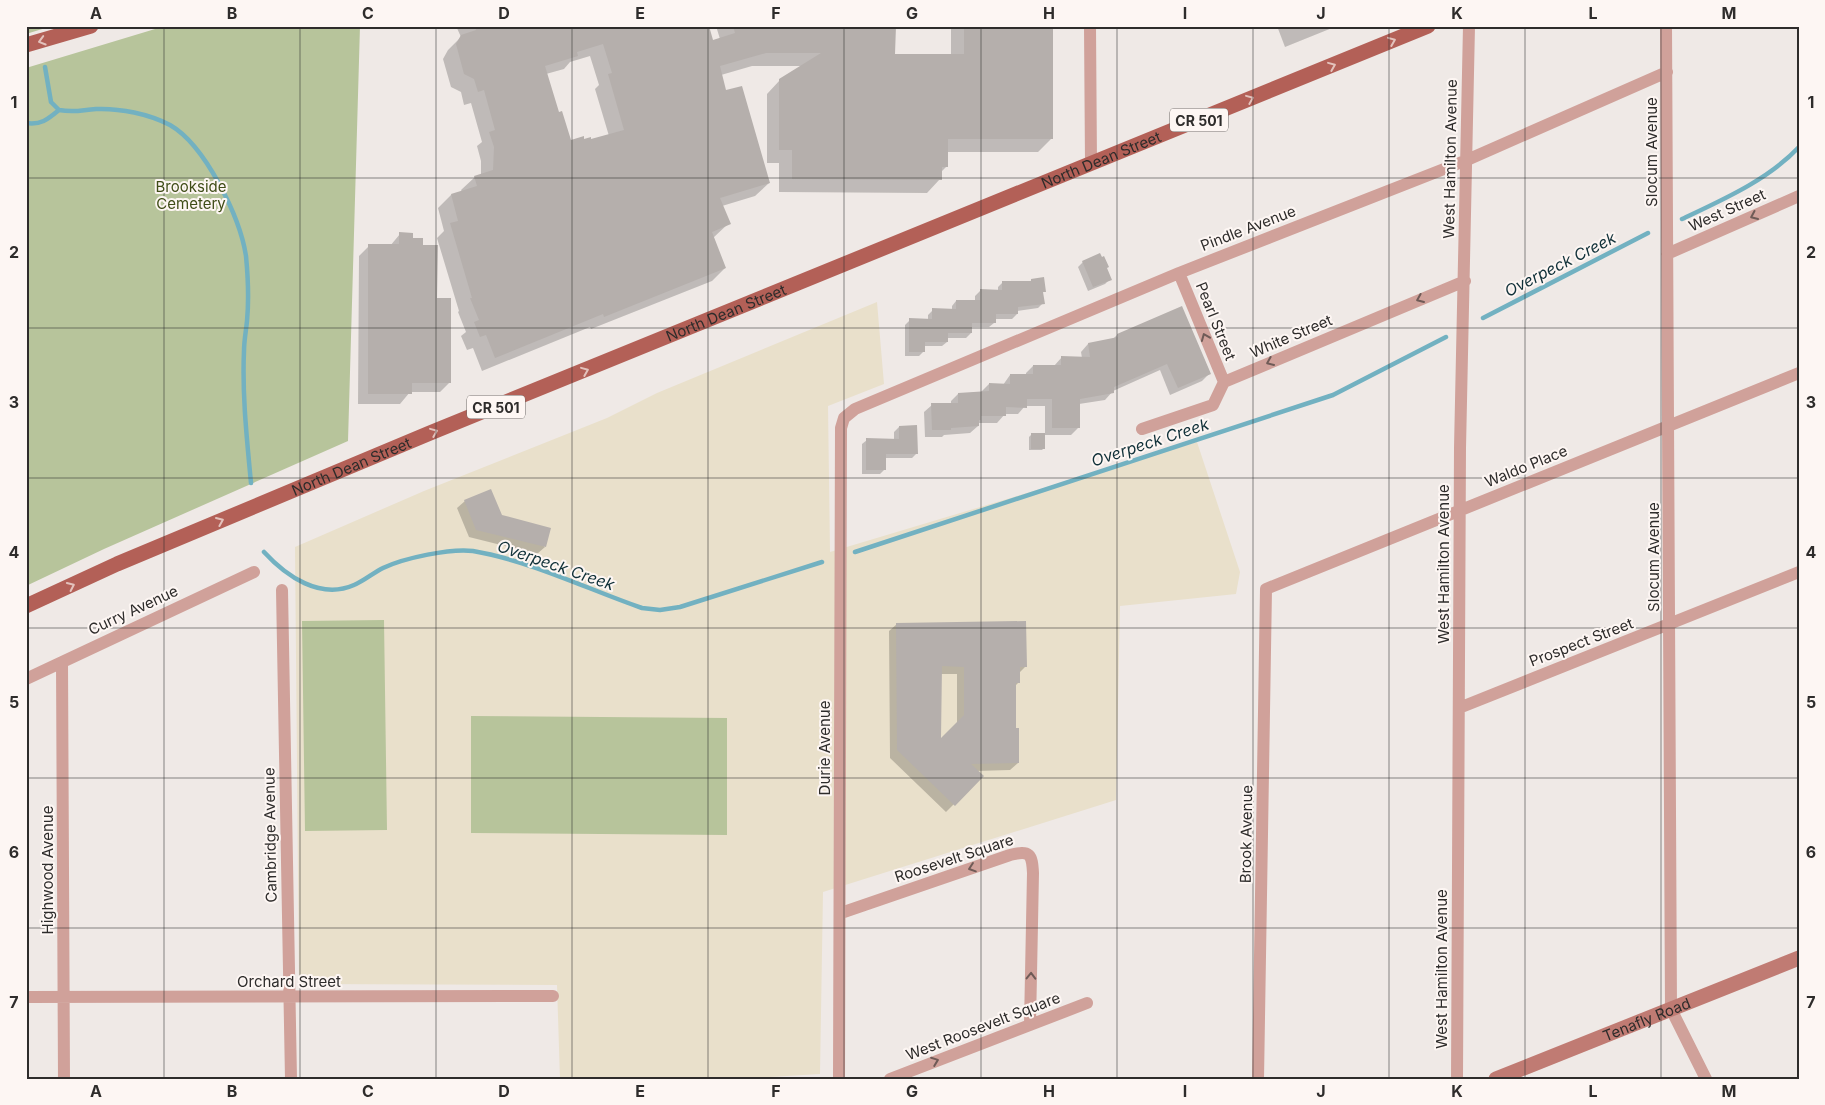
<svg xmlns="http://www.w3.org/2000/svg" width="1825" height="1105" font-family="Inter,sans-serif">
	<rect width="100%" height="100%" fill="#efe9e6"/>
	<path fill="#e9e0cb" d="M 877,302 L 884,384 L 828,406 L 830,552 L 1197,442 L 1240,572 L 1236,594 L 1120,606 L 1116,800 L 823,892 L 820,1074 L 737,1079 L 560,1079 L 557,985 L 299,984 L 295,547 L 424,491 L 607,418 L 657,393 Z"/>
	<path fill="#b7c49b" d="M 26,26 L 52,26 L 26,34 Z
		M 165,26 L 360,26 L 348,441 L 104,549 L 26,586 L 26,68 Z
		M 384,620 L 387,830 L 305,831 L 302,621 Z
		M 471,716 L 727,718 L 727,835 L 471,833 Z"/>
	<path fill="#0003" fill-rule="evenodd" d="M 456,26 L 708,26 L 712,41 L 720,39 L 716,26 L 895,26 L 894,55 L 951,55 L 951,26 L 1052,26 L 1051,139 L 1038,152 L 947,152 L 947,166 L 940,173 L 940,179 L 927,193 L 779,192 L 779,163 L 767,163 L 767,94 L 780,80 L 803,66 L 752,66 L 721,75 L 725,92 L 769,183 L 755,196 L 722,206 L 729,223 L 713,238 L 725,268 L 712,281 L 591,329 L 590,327 L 482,371 L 473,348 L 467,350 L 461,336 L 466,332 L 458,312 L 459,311 L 437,238 L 444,231 L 438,208 L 451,195 L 462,192 L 461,190 L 475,177 L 481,175 L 481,161 L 477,146 L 482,142 L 471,103 L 464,105 L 461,92 L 451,87 L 443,59 L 448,50 L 461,37 ZM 590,56 L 599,85 L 595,89 L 609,136 L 591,141 L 570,142 L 558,114 L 546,74 L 564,69 L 570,62 Z
		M 1277,26 L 1337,26 L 1285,47 Z
		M 400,234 L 412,240 L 436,299 L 450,382 L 440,392 L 410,392 L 400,404 L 358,404 L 359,256 L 369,246 L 390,246 Z
		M 1083,262 L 1106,268 L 1110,279 L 1105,284 L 1088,291 L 1078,267 Z
		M 1032,280 L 1044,291 L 1042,294 L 1043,303 L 1038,308 L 1017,311 L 1017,314 L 1012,319 L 994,319 L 994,323 L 989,327 L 971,327 L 971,333 L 966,338 L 947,338 L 947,342 L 942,346 L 924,346 L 924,351 L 919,356 L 905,356 L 905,325 L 910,320 L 928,320 L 928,315 L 933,310 L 952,310 L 952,306 L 956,301 L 975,301 L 975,296 L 980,291 L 998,291 L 998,287 L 1003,282 L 1029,282 Z
		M 1182,308 L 1210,373 L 1202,381 L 1170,395 L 1160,370 L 1113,391 L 1105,400 L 1079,404 L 1078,428 L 1071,435 L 1044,435 L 1044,448 L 1042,450 L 1029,450 L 1029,437 L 1031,435 L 1045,435 L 1045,406 L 1025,406 L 1018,414 L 1005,414 L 997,423 L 978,423 L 978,426 L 970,433 L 944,435 L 942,437 L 925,437 L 924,412 L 932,405 L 951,404 L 951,401 L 958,394 L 981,392 L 989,384 L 1003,385 L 1010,375 L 1026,376 L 1026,373 L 1033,366 L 1054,366 L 1062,357 L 1082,358 L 1081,352 L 1088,344 L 1113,339 L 1117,335 Z
		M 899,427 L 917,453 L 912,458 L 885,458 L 885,469 L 880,474 L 862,474 L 862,444 L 867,440 L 894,440 L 894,432 Z
		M 465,501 L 501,516 L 545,547 L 537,554 L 469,537 L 457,508 Z
		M 897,624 L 1025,667 L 1019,673 L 1019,682 L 1015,686 L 1015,730 L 1018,763 L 1010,770 L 976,771 L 982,776 L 946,812 L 890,758 L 889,631 ZM 940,674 L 957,674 L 957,724 L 940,741 Z"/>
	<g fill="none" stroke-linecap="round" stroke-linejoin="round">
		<path stroke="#72b1c1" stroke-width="4.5" d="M 45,67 L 51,102 L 59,110
			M 26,123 C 41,125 47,120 59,110 C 75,113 81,110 96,109 C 120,108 149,114 170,125 C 205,145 240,217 246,256 C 248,277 249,300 247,321 C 246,331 244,341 244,351 C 242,395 247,440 251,483
			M 1682,219 C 1722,200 1768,180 1799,147
			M 1483,318 L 1648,233
			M 264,552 C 286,576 320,600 354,585 C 364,581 373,573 383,568 C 404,558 451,548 473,551 C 531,561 587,589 642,608 L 660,610 L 680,607 L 822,562
			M 855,552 L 1333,395 L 1446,337"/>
	</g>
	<path fill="#b5afac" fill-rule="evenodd" d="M 475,26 L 709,26 L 713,40 L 735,33 L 733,26 L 896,26 L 895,54 L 964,54 L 964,26 L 1053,26 L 1053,139 L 948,139 L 948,167 L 942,167 L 942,180 L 792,179 L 792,150 L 779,150 L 779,79 L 821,53 L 766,53 L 720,66 L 726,90 L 742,86 L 770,183 L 720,198 L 731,224 L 712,232 L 726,268 L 604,317 L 603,314 L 495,358 L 486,335 L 480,337 L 474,322 L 479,320 L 470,298 L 472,298 L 450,223 L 458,221 L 451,194 L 477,186 L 474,176 L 493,170 L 494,147 L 489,132 L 495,130 L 484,90 L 478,92 L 474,79 L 464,74 L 456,44 L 461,35 L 476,30 ZM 603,44 L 612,73 L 608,74 L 624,130 L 591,139 L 591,137 L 584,139 L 584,136 L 571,140 L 562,111 L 559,112 L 545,66 L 578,56 L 577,52 Z
		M 399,232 L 413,233 L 413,238 L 423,238 L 423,245 L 438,245 L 437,298 L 451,298 L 451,383 L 412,383 L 412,394 L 368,394 L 368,244 L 399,244 Z
		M 1100,253 L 1102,257 L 1104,256 L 1109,267 L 1107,268 L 1112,280 L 1093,287 L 1082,261 Z
		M 1044,277 L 1046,292 L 1043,292 L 1045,304 L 1018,307 L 1018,314 L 996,314 L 996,323 L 972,323 L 972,333 L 948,333 L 948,342 L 925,342 L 925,352 L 909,352 L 909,318 L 932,319 L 932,308 L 956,309 L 956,300 L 980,300 L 980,289 L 1002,290 L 1002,281 L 1031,281 L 1031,279 Z
		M 1182,306 L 1211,374 L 1178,388 L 1167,364 L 1114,387 L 1114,393 L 1080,399 L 1080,428 L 1052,428 L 1052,399 L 1027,399 L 1027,408 L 1006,407 L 1006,416 L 981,416 L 981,420 L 979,420 L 979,426 L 951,428 L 951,430 L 932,430 L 931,403 L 958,403 L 958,393 L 989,391 L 989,383 L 1010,384 L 1010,374 L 1033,374 L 1033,365 L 1061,365 L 1061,356 L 1090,357 L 1088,343 L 1118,337 L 1117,334 Z
		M 917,425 L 918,454 L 886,454 L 886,470 L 866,470 L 866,438 L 899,439 L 899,426 Z
		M 1031,433 L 1045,433 L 1045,449 L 1031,449 Z
		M 491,489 L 502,515 L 551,528 L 546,547 L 476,530 L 464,500 Z
		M 1026,621 L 1027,667 L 1020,667 L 1020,683 L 1016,683 L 1016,728 L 1019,728 L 1019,763 L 971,764 L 984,776 L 955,806 L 897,750 L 896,623 ZM 942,666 L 964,667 L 964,715 L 941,738 Z"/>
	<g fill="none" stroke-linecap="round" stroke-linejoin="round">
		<path stroke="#d0a19a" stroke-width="12" d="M 1090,26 L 1091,164
			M 1666,26 L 1671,1009 L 1706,1079
			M 1667,254 L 1799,196
			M 1179,273 L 1224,382
			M 1142,429 L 1213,405 L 1224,382 L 1465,281
			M 282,590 L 291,1079
			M 62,662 L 64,1079
			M 26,679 L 254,572
			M 1459,708 L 1799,572
			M 841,913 L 1010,855 C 1030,850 1032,854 1033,873 L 1030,1025
			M 26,997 L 553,996
			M 839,1079 L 841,428 L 844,418 L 855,409 L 1179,273 L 1467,160 L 1667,72
			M 890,1079 L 1087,1003
			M 1258,1079 L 1266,589 L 1799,373
			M 1457,1079 L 1460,448 L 1469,26"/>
		<path stroke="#c07b73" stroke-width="15" id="s1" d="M 1496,1079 L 1799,958"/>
		<g stroke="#b36057" stroke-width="15">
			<path d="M 26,45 L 91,26"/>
			<path id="s2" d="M 26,606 L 117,564 L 430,433 L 1428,26"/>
		</g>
	</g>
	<defs><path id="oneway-chevron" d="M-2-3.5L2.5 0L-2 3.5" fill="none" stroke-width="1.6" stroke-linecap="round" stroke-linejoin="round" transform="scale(1.25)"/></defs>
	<g stroke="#e3c2bc">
		<use href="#oneway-chevron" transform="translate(42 41) rotate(164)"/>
		<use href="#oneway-chevron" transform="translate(1392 41) rotate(-22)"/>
		<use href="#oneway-chevron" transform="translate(1332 66) rotate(-22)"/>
		<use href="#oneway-chevron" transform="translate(1250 99) rotate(-22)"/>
		<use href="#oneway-chevron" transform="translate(585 371) rotate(-22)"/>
		<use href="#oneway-chevron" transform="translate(434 432) rotate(-22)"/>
		<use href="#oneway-chevron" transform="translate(220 521) rotate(-23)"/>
		<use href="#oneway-chevron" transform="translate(71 586) rotate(-25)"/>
	</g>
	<g stroke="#6f5b57">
		<use href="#oneway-chevron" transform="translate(1754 216) rotate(156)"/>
		<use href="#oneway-chevron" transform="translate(1420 299) rotate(157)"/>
		<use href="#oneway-chevron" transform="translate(1205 337) rotate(-112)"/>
		<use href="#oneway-chevron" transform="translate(1270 362) rotate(157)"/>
		<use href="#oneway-chevron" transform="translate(972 868) rotate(161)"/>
		<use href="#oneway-chevron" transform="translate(1031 976) rotate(-89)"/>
		<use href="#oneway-chevron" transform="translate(935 1061) rotate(-21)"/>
	</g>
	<path fill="none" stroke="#2e2c2b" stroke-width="1" stroke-opacity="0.55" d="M 164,26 L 164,1079M 300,26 L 300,1079M 436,26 L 436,1079M 572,26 L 572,1079M 708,26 L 708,1079M 844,26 L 844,1079M 981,26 L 981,1079M 1117,26 L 1117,1079M 1253,26 L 1253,1079M 1389,26 L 1389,1079M 1525,26 L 1525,1079M 1661,26 L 1661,1079M 26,178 L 1799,178M 26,328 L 1799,328M 26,478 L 1799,478M 26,628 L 1799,628M 26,778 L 1799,778M 26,928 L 1799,928"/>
	<g text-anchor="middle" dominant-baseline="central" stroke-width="4" stroke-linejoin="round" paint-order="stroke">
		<g fill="#fdf6f3" stroke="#6c6967" stroke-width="1">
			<rect x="1170" y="108.5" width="58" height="23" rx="4"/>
			<rect x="467" y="395.5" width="58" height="23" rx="4"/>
		</g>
		<g font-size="14" font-weight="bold" fill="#2e2c2b">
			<text x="1199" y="120">CR 501</text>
			<text x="496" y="407">CR 501</text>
		</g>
		<g font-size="15" fill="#2e2c2b" stroke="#fdf6f3">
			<text transform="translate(1651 152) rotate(-90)">Slocum Avenue</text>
			<text transform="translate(1450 159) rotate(-89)">West Hamilton Avenue</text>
			<text stroke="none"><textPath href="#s2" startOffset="1164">North Dean Street</textPath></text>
			<text transform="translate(1727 210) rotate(-24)">West Street</text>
			<text transform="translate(1248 228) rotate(-21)">Pindle Avenue</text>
			<text stroke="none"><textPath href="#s2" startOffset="759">North Dean Street</textPath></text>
			<text transform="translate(1216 321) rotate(68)">Pearl Street</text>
			<text transform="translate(1291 336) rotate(-23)">White Street</text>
			<text stroke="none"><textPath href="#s2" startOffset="354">North Dean Street</textPath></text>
			<text transform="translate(1526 466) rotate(-22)">Waldo Place</text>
			<text transform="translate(1653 557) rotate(-90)">Slocum Avenue</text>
			<text transform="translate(1443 564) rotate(-90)">West Hamilton Avenue</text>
			<text transform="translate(133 610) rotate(-25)">Curry Avenue</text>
			<text transform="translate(1581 642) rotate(-21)">Prospect Street</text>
			<text transform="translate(824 748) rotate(-90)">Durie Avenue</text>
			<text transform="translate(1246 834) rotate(-89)">Brook Avenue</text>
			<text transform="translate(270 835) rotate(-91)">Cambridge Avenue</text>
			<text transform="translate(954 858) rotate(-18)">Roosevelt Square</text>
			<text transform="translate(47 870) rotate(-90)">Highwood Avenue</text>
			<text transform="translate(1441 969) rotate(-90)">West Hamilton Avenue</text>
			<text x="289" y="981">Orchard Street</text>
			<text stroke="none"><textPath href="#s1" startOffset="162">Tenafly Road</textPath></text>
			<text transform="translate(983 1026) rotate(-21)">West Roosevelt Square</text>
		</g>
		<g font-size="15" fill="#3f4d17" stroke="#fdf6f3">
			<text x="191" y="186">Brookside<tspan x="191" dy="17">Cemetery</tspan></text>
		</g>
		<g font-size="16" font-style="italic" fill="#113139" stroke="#fdf6f3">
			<text transform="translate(1560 264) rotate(-27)">Overpeck Creek</text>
			<text transform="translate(1150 442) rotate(-18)">Overpeck Creek</text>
			<text transform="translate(556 565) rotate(19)">Overpeck Creek</text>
		</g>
	</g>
	<rect width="1825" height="1105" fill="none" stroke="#fdf6f3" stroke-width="55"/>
	<rect x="28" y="28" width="1770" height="1050" fill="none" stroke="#2e2c2b" stroke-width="2"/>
	<g font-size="16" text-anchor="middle" font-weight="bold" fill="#2e2c2b">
		<text x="96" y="19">A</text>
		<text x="232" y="19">B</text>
		<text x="368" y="19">C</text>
		<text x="504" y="19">D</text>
		<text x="640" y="19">E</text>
		<text x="776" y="19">F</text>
		<text x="912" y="19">G</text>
		<text x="1049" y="19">H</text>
		<text x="1185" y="19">I</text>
		<text x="1321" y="19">J</text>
		<text x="1457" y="19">K</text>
		<text x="1593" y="19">L</text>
		<text x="1729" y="19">M</text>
		<text x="14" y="108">1</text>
		<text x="1811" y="108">1</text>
		<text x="14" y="258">2</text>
		<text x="1811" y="258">2</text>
		<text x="14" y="408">3</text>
		<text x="1811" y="408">3</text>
		<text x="14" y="558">4</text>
		<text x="1811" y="558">4</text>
		<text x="14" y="708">5</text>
		<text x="1811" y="708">5</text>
		<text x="14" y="858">6</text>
		<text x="1811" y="858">6</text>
		<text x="14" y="1008">7</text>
		<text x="1811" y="1008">7</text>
		<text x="96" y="1097">A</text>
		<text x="232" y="1097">B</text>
		<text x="368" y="1097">C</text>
		<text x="504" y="1097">D</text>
		<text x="640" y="1097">E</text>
		<text x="776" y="1097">F</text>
		<text x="912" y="1097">G</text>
		<text x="1049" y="1097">H</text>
		<text x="1185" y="1097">I</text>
		<text x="1321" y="1097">J</text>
		<text x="1457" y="1097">K</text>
		<text x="1593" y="1097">L</text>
		<text x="1729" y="1097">M</text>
	</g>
</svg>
